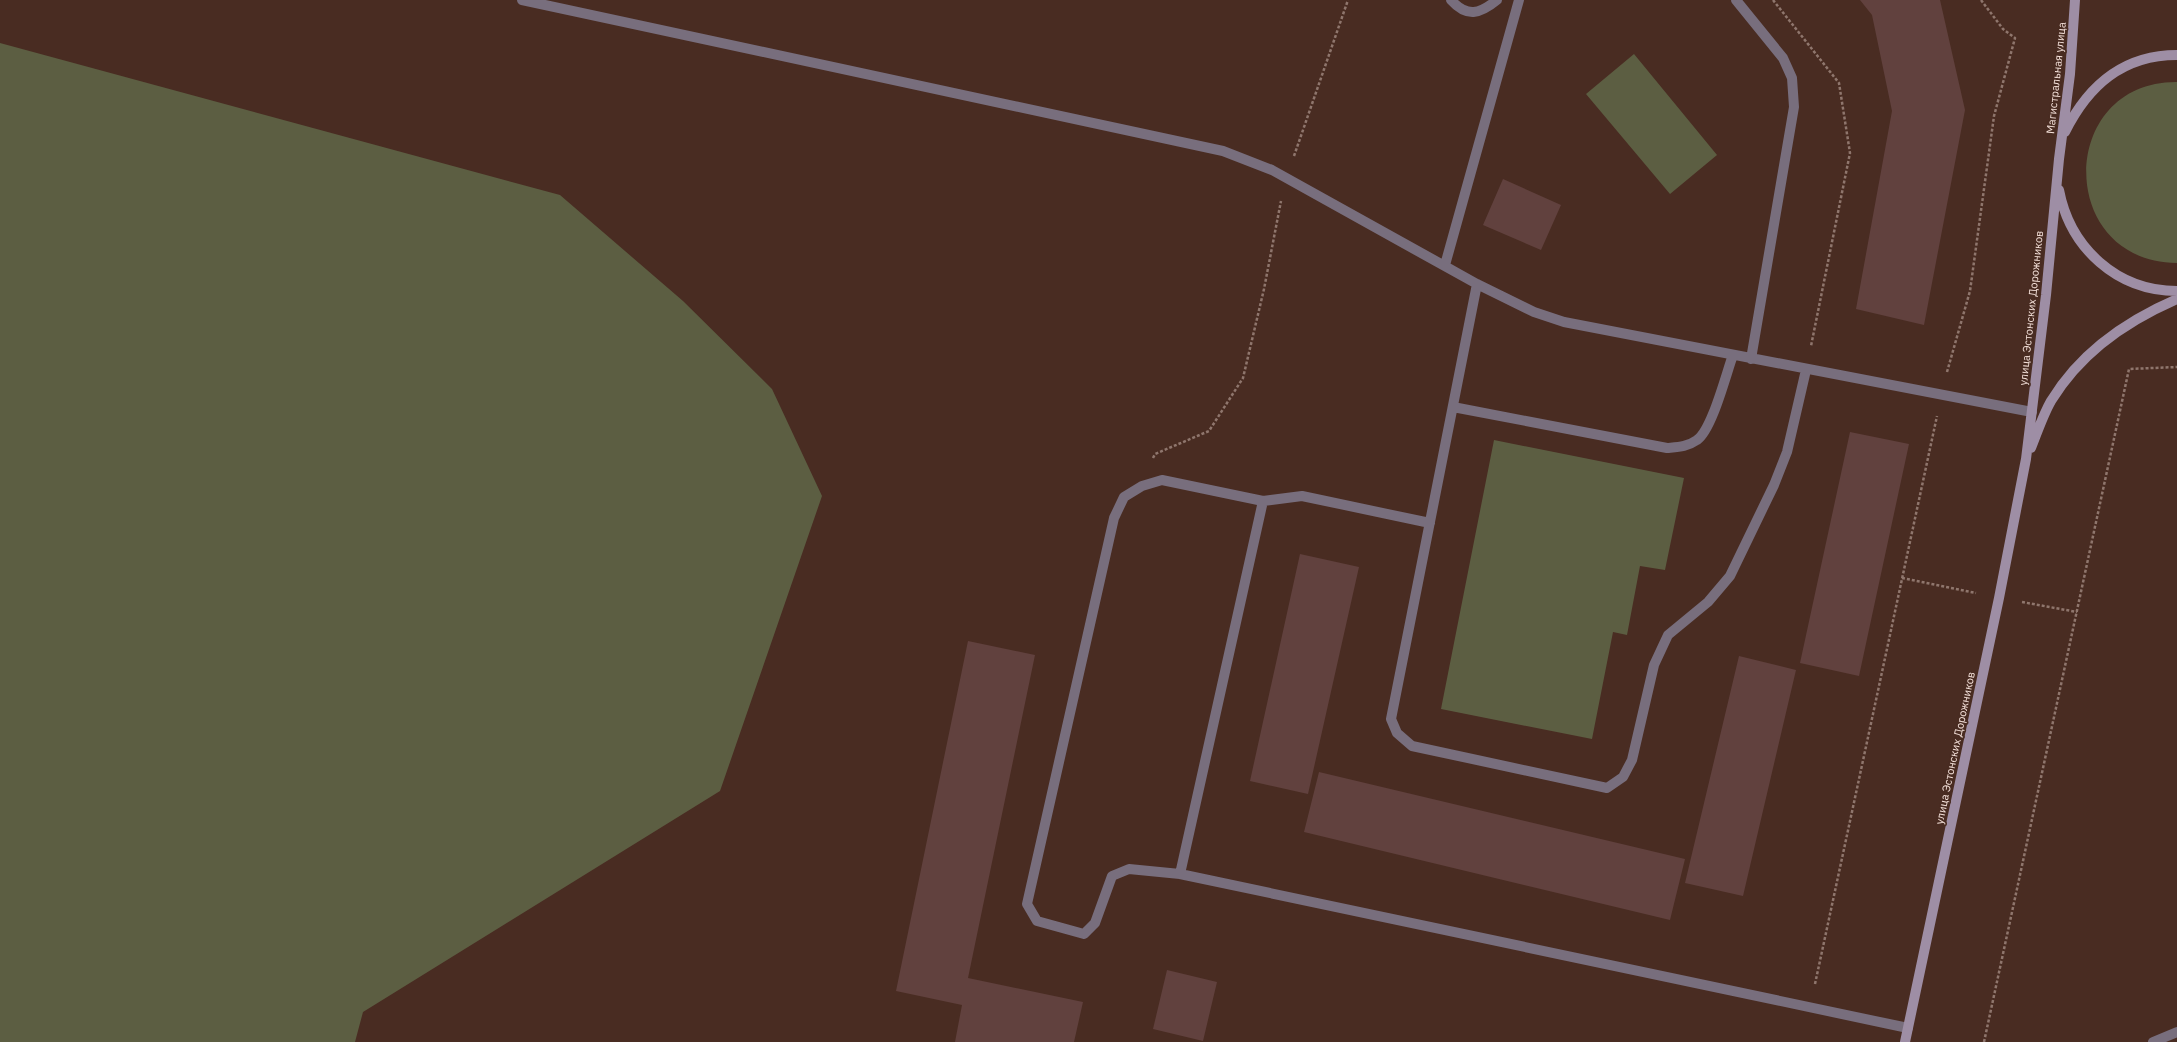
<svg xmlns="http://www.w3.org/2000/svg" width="2177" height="1042" font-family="'IBM Plex Sans',sans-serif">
	<rect width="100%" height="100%" fill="#492c22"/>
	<path fill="#5c5e42" d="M 0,43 L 560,195 L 683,301 L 772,389 L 822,496 L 720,791 L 363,1012 L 355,1042 L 0,1042 Z
		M 1634,54 L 1717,155 L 1670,194 L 1586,94 Z
		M 2177,82 L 2177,263 C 2055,262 2057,81 2177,82 Z
		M 1494,440 L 1684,478 L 1665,570 L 1640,566 L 1627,635 L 1613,632 L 1592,739 L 1441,709 Z"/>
	<path fill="#61413e" d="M 1860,0 L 1940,0 L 1965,110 L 1924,325 L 1856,309 L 1892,111 L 1872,15 Z
		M 1503,179 L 1561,205 L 1541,250 L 1483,225 Z
		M 1850,432 L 1909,444 L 1859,676 L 1800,663 Z
		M 1300,554 L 1359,567 L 1308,794 L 1250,781 Z
		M 968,641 L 1035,655 L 968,978 L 1083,1002 L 1074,1042 L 955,1042 L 962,1005 L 896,991 Z
		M 1739,656 L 1796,670 L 1743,896 L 1685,883 Z
		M 1319,772 L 1685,859 L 1670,920 L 1304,832 Z
		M 1167,970 L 1217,982 L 1203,1041 L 1153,1029 Z"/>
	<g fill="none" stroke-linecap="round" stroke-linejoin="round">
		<path stroke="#8f766d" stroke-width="2.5" stroke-dasharray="3 2" stroke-linecap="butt" d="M 1773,0 L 1839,83 L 1850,153 L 1811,346
			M 1294,156 L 1348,0
			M 1947,372 L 1970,291 L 1994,116 L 2015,38 L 2003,29 L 1981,0
			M 1153,458 L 1155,454 L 1209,431 L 1243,378 L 1264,289 L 1281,201
			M 1902,578 L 1976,593
			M 2022,602 L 2077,612
			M 1815,984 L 1937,416
			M 1984,1042 L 2129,369 L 2177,367"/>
		<path stroke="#786e7d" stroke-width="10" d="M 522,0 L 1223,151 L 1272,170 L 1477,284 L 1534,312 L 1564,322 L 2032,412
			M 1451,0 C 1467,18 1480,14 1497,0
			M 1736,0 L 1783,58 L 1792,78 L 1794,107 L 1751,359
			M 1445,265 L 1519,0
			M 1477,284 L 1391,719 L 1397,733 L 1412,746 L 1607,788 L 1623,777 L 1632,760 L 1654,665 L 1668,635 L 1708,602 L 1730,576 L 1774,485 L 1787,452 L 1806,370
			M 1453,407 L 1667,448 C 1678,447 1687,447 1697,440 C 1712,430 1726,374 1733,355
			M 1430,523 L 1302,496 L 1263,501 L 1162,480 L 1142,486 L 1124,497 L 1114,518 L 1027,904 L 1037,921 L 1084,934 L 1095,923 L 1112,876 L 1129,869 L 1180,874 L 1908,1028
			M 1180,874 L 1263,501
			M 2153,1042 L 2177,1032"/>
		<path stroke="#9e8ea5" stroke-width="10" d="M 2065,132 C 2088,86 2122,55 2177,55
			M 2059,190 C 2070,248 2117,291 2177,291
			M 2031,448 C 2037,433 2043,415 2051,401 C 2080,353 2126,321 2177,299
			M 1905,1042 L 1999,598 L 2026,459 L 2046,295 L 2059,159 L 2070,74 L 2075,0"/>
	</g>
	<g text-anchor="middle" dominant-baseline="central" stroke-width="3.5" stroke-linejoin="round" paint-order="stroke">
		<g font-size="11" fill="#f8e5de" stroke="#492c22">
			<text transform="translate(2056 78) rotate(-84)">Магистральная улица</text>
			<text transform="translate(2031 308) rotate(-84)">улица Эстонских Дорожников</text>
			<text transform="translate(1955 748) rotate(-78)">улица Эстонских Дорожников</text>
		</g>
	</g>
</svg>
